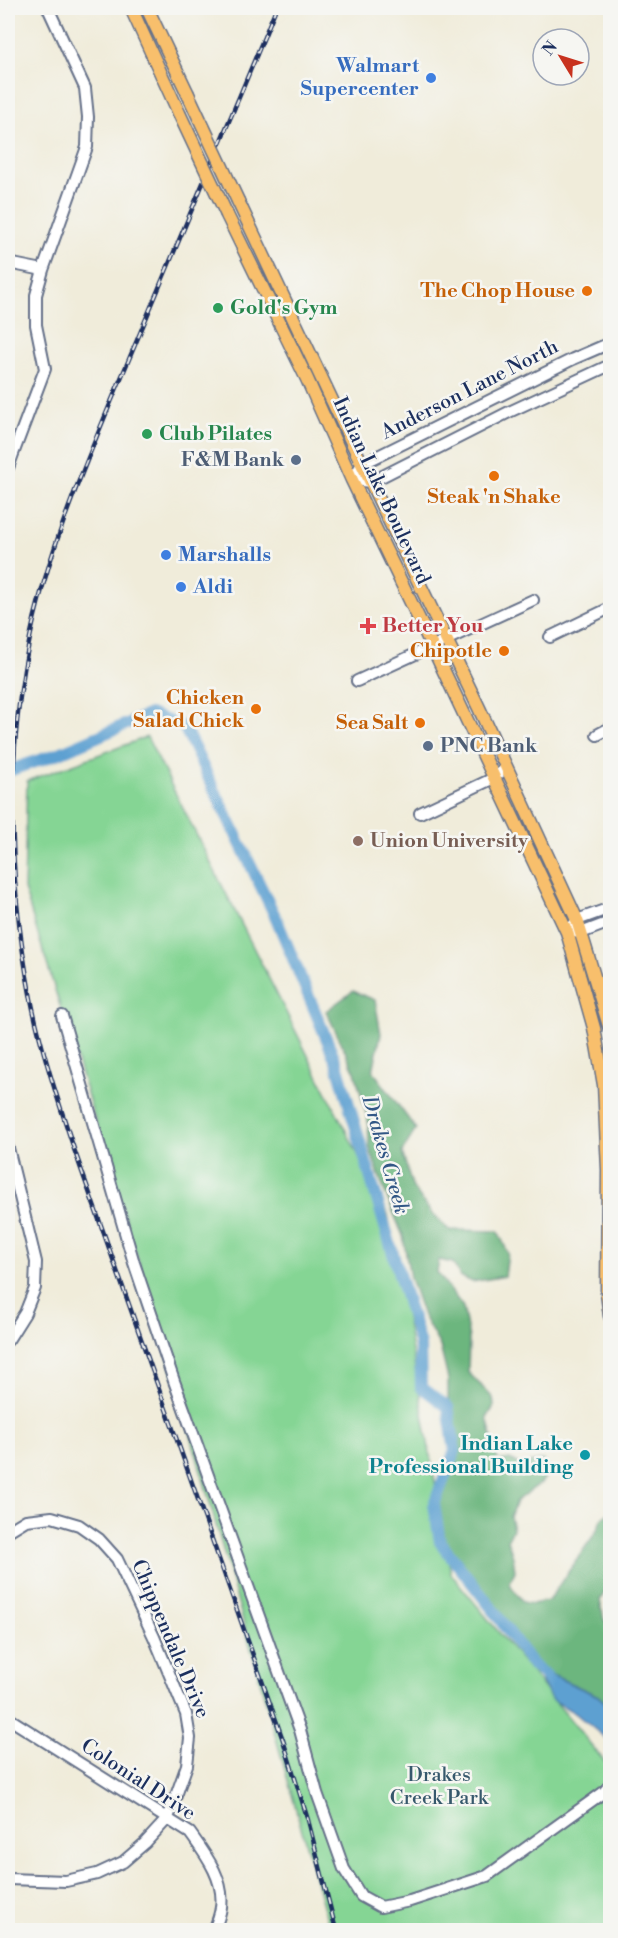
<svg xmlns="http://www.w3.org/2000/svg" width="618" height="1938" font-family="'Libre Bodoni',serif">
	<rect width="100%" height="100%" fill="#f6f6f2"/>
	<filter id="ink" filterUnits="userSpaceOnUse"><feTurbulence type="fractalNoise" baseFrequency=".0167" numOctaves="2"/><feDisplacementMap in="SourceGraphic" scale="12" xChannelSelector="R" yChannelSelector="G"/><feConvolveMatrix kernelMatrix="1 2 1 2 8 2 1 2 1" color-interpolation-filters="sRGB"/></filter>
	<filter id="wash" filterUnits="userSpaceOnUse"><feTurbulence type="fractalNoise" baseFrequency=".008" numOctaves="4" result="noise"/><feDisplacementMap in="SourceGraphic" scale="24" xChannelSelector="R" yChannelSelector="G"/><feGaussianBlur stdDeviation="1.35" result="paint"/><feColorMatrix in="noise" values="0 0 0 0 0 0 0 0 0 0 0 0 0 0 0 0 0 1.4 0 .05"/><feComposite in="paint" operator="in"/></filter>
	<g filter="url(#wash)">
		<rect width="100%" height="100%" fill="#f0ecda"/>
		<path fill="#85d594" stroke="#508279" stroke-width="1.5" d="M 147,737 L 388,1214 L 451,1574 L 610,1768 L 610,1930 L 330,1930 L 179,1393 L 24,889 L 27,781 Z"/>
		<path fill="#6cb67e" stroke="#44726e" stroke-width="1.5" d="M 353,991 L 375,1000 L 381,1034 L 373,1071 L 416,1129 L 402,1152 L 413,1188 L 428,1209 L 449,1230 L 498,1231 L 508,1253 L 505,1276 L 472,1282 L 460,1276 L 453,1263 L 439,1260 L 437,1272 L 463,1307 L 469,1338 L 468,1372 L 493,1398 L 494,1406 L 487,1418 L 498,1461 L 510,1459 L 520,1465 L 543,1460 L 551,1469 L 541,1483 L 516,1501 L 510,1517 L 513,1529 L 507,1540 L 513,1556 L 515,1571 L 510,1581 L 511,1586 L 523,1602 L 532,1604 L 548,1601 L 596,1532 L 602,1518 L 610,1512 L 610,1584 L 600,1600 L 604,1620 L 610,1625 L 610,1707 L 598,1696 L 534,1667 L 490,1606 L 440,1542 L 434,1504 L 455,1451 L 448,1407 L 448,1379 L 440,1346 L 423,1316 L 410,1278 L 403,1236 L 383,1187 L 369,1146 L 368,1120 L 355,1072 L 326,1011 Z"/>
		<path fill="#5da0d1" stroke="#3c6898" stroke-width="1.5" d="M 534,1667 L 598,1696 L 610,1707 L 610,1742 L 575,1713 L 551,1699 Z"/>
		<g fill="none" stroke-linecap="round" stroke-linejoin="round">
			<path stroke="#5da0d1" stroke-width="12" d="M 8,771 L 57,754 L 150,714 L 184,727 L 276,918 L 337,1064 L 420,1345 L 421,1387 L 448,1407 L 455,1451 L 434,1504 L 440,1542 L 490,1606 L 534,1667 L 546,1676"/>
		</g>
	</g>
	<g filter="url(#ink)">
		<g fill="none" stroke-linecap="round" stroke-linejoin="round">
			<defs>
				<path id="minor" d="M 8,263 L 43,270
					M 610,343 L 573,359 L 362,464 L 352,480 L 371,482 L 509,412 L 610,365
					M 8,452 L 13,454 L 45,369 L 36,325 L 36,295 L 43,270 L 87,147 L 88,117 L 85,88 L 48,8
					M 8,468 L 13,454
					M 550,637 L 610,608
					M 357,681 L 533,600
					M 597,735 L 610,728
					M 420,813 L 494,778 L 506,768
					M 573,925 L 577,920 L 610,908
					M 573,932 L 581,933 L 610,922
					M 62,1016 L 134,1263 L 174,1381 L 300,1730 L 317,1793 L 344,1869 L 361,1896 L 381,1907 L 410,1901 L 487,1876 L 604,1792 L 610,1785
					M 8,1148 L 36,1262 L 35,1288 L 25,1313 L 8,1340
					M 8,1531 L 26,1520 L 52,1517 L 79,1525 L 99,1539 L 117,1559 L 154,1637 L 186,1714 L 190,1738 L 187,1765 L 168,1818 L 145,1843 L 123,1862 L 97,1874 L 66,1881 L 8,1879
					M 8,1718 L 190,1833 C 205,1854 225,1879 221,1907 C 220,1915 217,1923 214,1930"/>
				<path id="major" d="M 131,8 L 179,113
					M 147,8 L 187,92
					M 238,201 L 362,464 L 479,708 L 577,920 L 610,1029
					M 227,215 L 307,379 L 352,480 L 432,646 L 567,932 L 594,1028 L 604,1085 L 608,1170 L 607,1294 L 610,1316"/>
			</defs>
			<use href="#minor" stroke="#667189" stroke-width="14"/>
			<use href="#major" stroke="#667189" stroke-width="15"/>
			<use href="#minor" stroke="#fff" stroke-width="10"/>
			<use href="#major" stroke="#f8bf6c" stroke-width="12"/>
			<defs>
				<path id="rail" d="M 276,8 C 229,123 180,237 132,352 C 89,455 42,558 24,670 C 6,778 10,891 31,999 C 41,1050 58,1100 74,1149 L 283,1740 L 308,1820 L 336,1930"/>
			</defs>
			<use href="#rail" stroke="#1b2f5e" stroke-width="4.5"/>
			<use href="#rail" stroke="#f6f6f2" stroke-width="2" stroke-dasharray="7" stroke-linecap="butt"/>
			<defs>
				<path id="major-bridge" d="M 187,92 L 238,201
					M 179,113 L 227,215"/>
			</defs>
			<use href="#major-bridge" stroke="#667189" stroke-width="15" stroke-linecap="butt"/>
			<use href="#major-bridge" stroke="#f8bf6c" stroke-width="12"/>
		</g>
	</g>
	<g fill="#3f7fe0" stroke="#f6f6f2" stroke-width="2">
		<circle cx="431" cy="78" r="6"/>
		<circle cx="166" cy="555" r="6"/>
		<circle cx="181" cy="587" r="6"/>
	</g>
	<g fill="#e8710a" stroke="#f6f6f2" stroke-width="2">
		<circle cx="587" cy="291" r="6"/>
		<circle cx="494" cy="476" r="6"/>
		<circle cx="504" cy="651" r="6"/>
		<circle cx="256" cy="709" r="6"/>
		<circle cx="420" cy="723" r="6"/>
	</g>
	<g fill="#2e9e5b" stroke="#f6f6f2" stroke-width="2">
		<circle cx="218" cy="308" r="6"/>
		<circle cx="147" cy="434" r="6"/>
	</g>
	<g fill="#5c6f8a" stroke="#f6f6f2" stroke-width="2">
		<circle cx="296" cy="460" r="6"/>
		<circle cx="428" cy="746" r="6"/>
	</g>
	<path fill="#e0444e" stroke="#f6f6f2" stroke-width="2" d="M365 617h6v6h6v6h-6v6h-6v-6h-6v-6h6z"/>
	<circle fill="#8d6e63" stroke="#f6f6f2" stroke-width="2" cx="358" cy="841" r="6"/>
	<circle fill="#0f9aa8" stroke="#f6f6f2" stroke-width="2" cx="585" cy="1455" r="6"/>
	<g text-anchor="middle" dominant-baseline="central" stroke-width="5" stroke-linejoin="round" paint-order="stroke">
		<g font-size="20" font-weight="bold" fill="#366cbe" stroke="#f6f6f2" text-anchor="start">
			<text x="419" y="66" text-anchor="end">Walmart<tspan x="419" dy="23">Supercenter</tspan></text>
			<text x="178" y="555">Marshalls</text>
			<text x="193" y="587">Aldi</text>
		</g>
		<g font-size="20" font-weight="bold" fill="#c56008" stroke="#f6f6f2" text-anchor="end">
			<text x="575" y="291">The Chop House</text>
			<text x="494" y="497" text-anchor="middle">Steak 'n Shake</text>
			<text x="492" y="651">Chipotle</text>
			<text x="244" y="698">Chicken<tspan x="244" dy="23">Salad Chick</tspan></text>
			<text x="408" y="723">Sea Salt</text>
		</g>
		<g font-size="20" font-weight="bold" fill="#27864d" stroke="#f6f6f2" text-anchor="start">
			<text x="230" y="308">Gold's Gym</text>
			<text x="159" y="434">Club Pilates</text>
		</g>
		<g font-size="20" fill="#1b2f5e" stroke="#f6f6f2">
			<text transform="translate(470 390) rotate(-27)">Anderson Lane North</text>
			<text transform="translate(381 491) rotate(65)">Indian Lake Boulevard</text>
			<text transform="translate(170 1639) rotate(67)">Chippendale Drive</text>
			<text transform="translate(138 1780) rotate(33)">Colonial Drive</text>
		</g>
		<g font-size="20" font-weight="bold" fill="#4e5e75" stroke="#f6f6f2" text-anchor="end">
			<text x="284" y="460">F&amp;M Bank</text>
			<text x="440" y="746" text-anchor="start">PNC Bank</text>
		</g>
		<g font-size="20" font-weight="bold" fill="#be3a42" stroke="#f6f6f2" text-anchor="start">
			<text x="382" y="626">Better You</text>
		</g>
		<g font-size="20" font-weight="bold" fill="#785e54" stroke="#f6f6f2" text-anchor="start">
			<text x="370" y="841">Union University</text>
		</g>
		<g font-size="20" font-weight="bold" fill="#0d838f" stroke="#f6f6f2" text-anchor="end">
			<text x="573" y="1444">Indian Lake<tspan x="573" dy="23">Professional Building</tspan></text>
		</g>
		<g font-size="20" fill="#36586c" stroke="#f6f6f2">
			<text x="439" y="1775">Drakes<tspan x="439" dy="23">Creek Park</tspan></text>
		</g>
		<g font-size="21" font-style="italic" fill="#325786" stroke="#f6f6f2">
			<text transform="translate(385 1155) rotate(74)">Drakes Creek</text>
		</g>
	</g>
	<rect width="618" height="1938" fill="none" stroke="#f6f6f2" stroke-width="30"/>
	<g transform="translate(561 57) rotate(308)"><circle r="28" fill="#f6f6f2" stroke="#9ea6b7" stroke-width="1.5"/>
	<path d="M0-4.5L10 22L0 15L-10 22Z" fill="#c8321e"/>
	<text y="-9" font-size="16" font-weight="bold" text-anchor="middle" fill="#1b2f5e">N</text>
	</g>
</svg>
